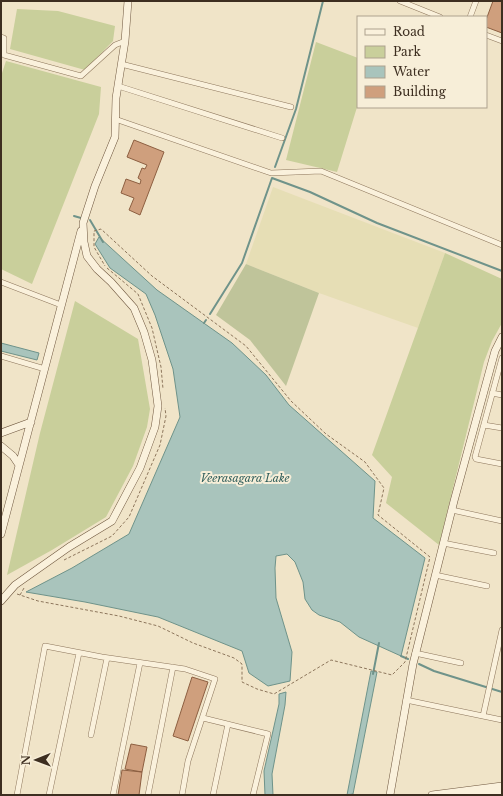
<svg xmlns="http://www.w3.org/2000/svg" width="503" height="796" font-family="'Libre Baskerville',serif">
	<rect width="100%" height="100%" fill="#f0e4c8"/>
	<path fill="#e6deb5" d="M 273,187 L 445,253 L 418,328 L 319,293 L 246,264 Z"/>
	<path fill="#c9cf9b" d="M 17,9 L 58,11 L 115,26 L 113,41 L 85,70 L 10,49 Z
		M 316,42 L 358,58 L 358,104 L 337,172 L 286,160 Z
		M 6,61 L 101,87 L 99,114 L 32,284 L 1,269 L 1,76 Z
		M 445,253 L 502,279 L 502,323 L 492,341 L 484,362 L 439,545 L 386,503 L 392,477 L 372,455 Z
		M 75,301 L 138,339 L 150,409 L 147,427 L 133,466 L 106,517 L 52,550 L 7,575 L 40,433 Z"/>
	<path fill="#bfc49a" d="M 246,264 L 319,293 L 286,386 L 250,340 L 216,315 Z"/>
	<path fill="#a9c4bc" stroke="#6f938a" d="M 99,237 L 157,290 L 232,343 L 266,375 L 289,405 L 375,481 L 373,518 L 425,558 L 401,656 L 359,637 L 340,622 L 319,615 L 312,610 L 305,599 L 303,582 L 295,562 L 287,554 L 276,556 L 275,568 L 276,598 L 292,652 L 290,681 L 268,686 L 249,673 L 242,651 L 158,617 L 85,602 L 26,592 L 72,568 L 129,534 L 180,417 L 173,369 L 155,315 L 146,294 L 110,268 L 95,244 Z
		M 1,343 L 39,353 L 37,360 L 1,351 Z
		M 371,671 L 377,672 L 353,794 L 347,795 Z
		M 286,692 L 285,705 L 272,774 L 273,795 L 265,795 L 264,771 L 279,704 L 279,694 Z"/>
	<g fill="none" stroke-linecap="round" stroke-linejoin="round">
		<path stroke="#6f938a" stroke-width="2" d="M 275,167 L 296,109 L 323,1
			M 74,216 L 81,218
			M 90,220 L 103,242
			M 210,314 L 242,263 L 272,178 L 310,192 L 377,223 L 502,271
			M 204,323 L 206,320
			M 401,656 L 408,659
			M 419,664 L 434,671 L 502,692
			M 373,674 L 379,643"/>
	</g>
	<path fill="#cf9f7d" stroke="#8d5f41" d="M 493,1 L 502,1 L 502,33 L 486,27 L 486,20 Z
		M 134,140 L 164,152 L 140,215 L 129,210 L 134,198 L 121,193 L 126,179 L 140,184 L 141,180 L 138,178 L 142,168 L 145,169 L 147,165 L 127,157 Z
		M 192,677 L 208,682 L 188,741 L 173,736 Z
		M 131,744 L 147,747 L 142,772 L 125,769 Z
		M 122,770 L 142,772 L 139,795 L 118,795 Z"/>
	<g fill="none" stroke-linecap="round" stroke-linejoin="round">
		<defs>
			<path id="street" d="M 400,1 L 440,17
				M 470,17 L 476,1
				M 486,35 L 502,41
				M 1,37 L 4,38 L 4,55 L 81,76 L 115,45 L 125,41
				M 121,64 L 291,107
				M 118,86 L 282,138
				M 115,119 L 271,173 L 321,171 L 502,245
				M 1,282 L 61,305
				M 1,356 L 45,369
				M 502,358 L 475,457 L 476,459 L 502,464
				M 492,393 L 502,395
				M 484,425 L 502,428
				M 452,510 L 502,521
				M 443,543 L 494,553
				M 435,575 L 487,586
				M 415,653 L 461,663
				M 406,700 L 502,720
				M 483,716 L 502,630
				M 203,718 L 268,734 L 253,795
				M 91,735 L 107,658
				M 17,795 L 45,646 L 102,657 L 185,669 L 215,679 L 188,761 L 182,795
				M 49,795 L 79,653
				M 113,795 L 140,663
				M 148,795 L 173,667
				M 213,795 L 228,724"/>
			<path id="secondary" d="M 1,433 L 31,422
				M 1,446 L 13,456 L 19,465
				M 1,534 L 81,231
				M 1,601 L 15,585 L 69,547 L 112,521 L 140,468 L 155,427 L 158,406 L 152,360 L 144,332 L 134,308 L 111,282 L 97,269 L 87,256 L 84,242 L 83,223 L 95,186 L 115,137 L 116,98 L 125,41 L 128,1
				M 390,795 L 413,664 L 454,501 L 495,351 L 502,337
				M 432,795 L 502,786
				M 474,795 L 502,791"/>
		</defs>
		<use href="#street" stroke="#8d765c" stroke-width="6"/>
		<use href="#secondary" stroke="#6f573f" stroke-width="8"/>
		<path stroke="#8d765c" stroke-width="1" stroke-dasharray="3 2" stroke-linecap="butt" d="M 107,268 L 138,294 L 152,328 L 161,367 L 163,389
			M 64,560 L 112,536 L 129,517 L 160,445 L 166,416 L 165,408
			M 17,594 L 38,601 L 119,616 L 158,626 L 193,643 L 234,658 L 242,664 L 242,682 L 257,689 L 274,694 L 331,660 L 392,675 L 405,662 L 430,557 L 378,515 L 384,488 L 365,462 L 326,434 L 291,401 L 246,346 L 152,276 L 101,229 L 94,231 L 94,247 L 105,266
			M 20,595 L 24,588"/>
		<use href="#street" stroke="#faf1dc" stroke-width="5"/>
		<use href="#secondary" stroke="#faf1dc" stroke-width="7"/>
	</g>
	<g text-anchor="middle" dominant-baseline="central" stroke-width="4" stroke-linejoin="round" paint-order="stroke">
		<g font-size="11" font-style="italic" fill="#2f5d5a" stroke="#f7eed8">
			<text x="245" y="478">Veerasagara Lake</text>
		</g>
	</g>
	<rect width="503" height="796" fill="none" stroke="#3d2e20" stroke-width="4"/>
	<rect x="357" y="16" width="130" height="92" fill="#f7eed8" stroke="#ada18e"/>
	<rect x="365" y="29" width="20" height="6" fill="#faf1dc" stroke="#ada18e"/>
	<text x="393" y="36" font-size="12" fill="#3d2e20">Road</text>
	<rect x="365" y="46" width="20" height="12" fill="#c9cf9b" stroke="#ada18e"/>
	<text x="393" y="56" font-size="12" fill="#3d2e20">Park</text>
	<rect x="365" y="66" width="20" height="12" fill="#a9c4bc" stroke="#ada18e"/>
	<text x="393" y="76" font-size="12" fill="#3d2e20">Water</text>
	<rect x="365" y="86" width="20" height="12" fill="#cf9f7d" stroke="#ada18e"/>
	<text x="393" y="96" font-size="12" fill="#3d2e20">Building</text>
	<g transform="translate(36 760) rotate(269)" stroke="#f7eed8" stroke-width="3" paint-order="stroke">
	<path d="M0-3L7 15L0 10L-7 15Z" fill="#3d2e20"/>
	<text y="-6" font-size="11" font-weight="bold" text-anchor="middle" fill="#3d2e20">N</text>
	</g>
</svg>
